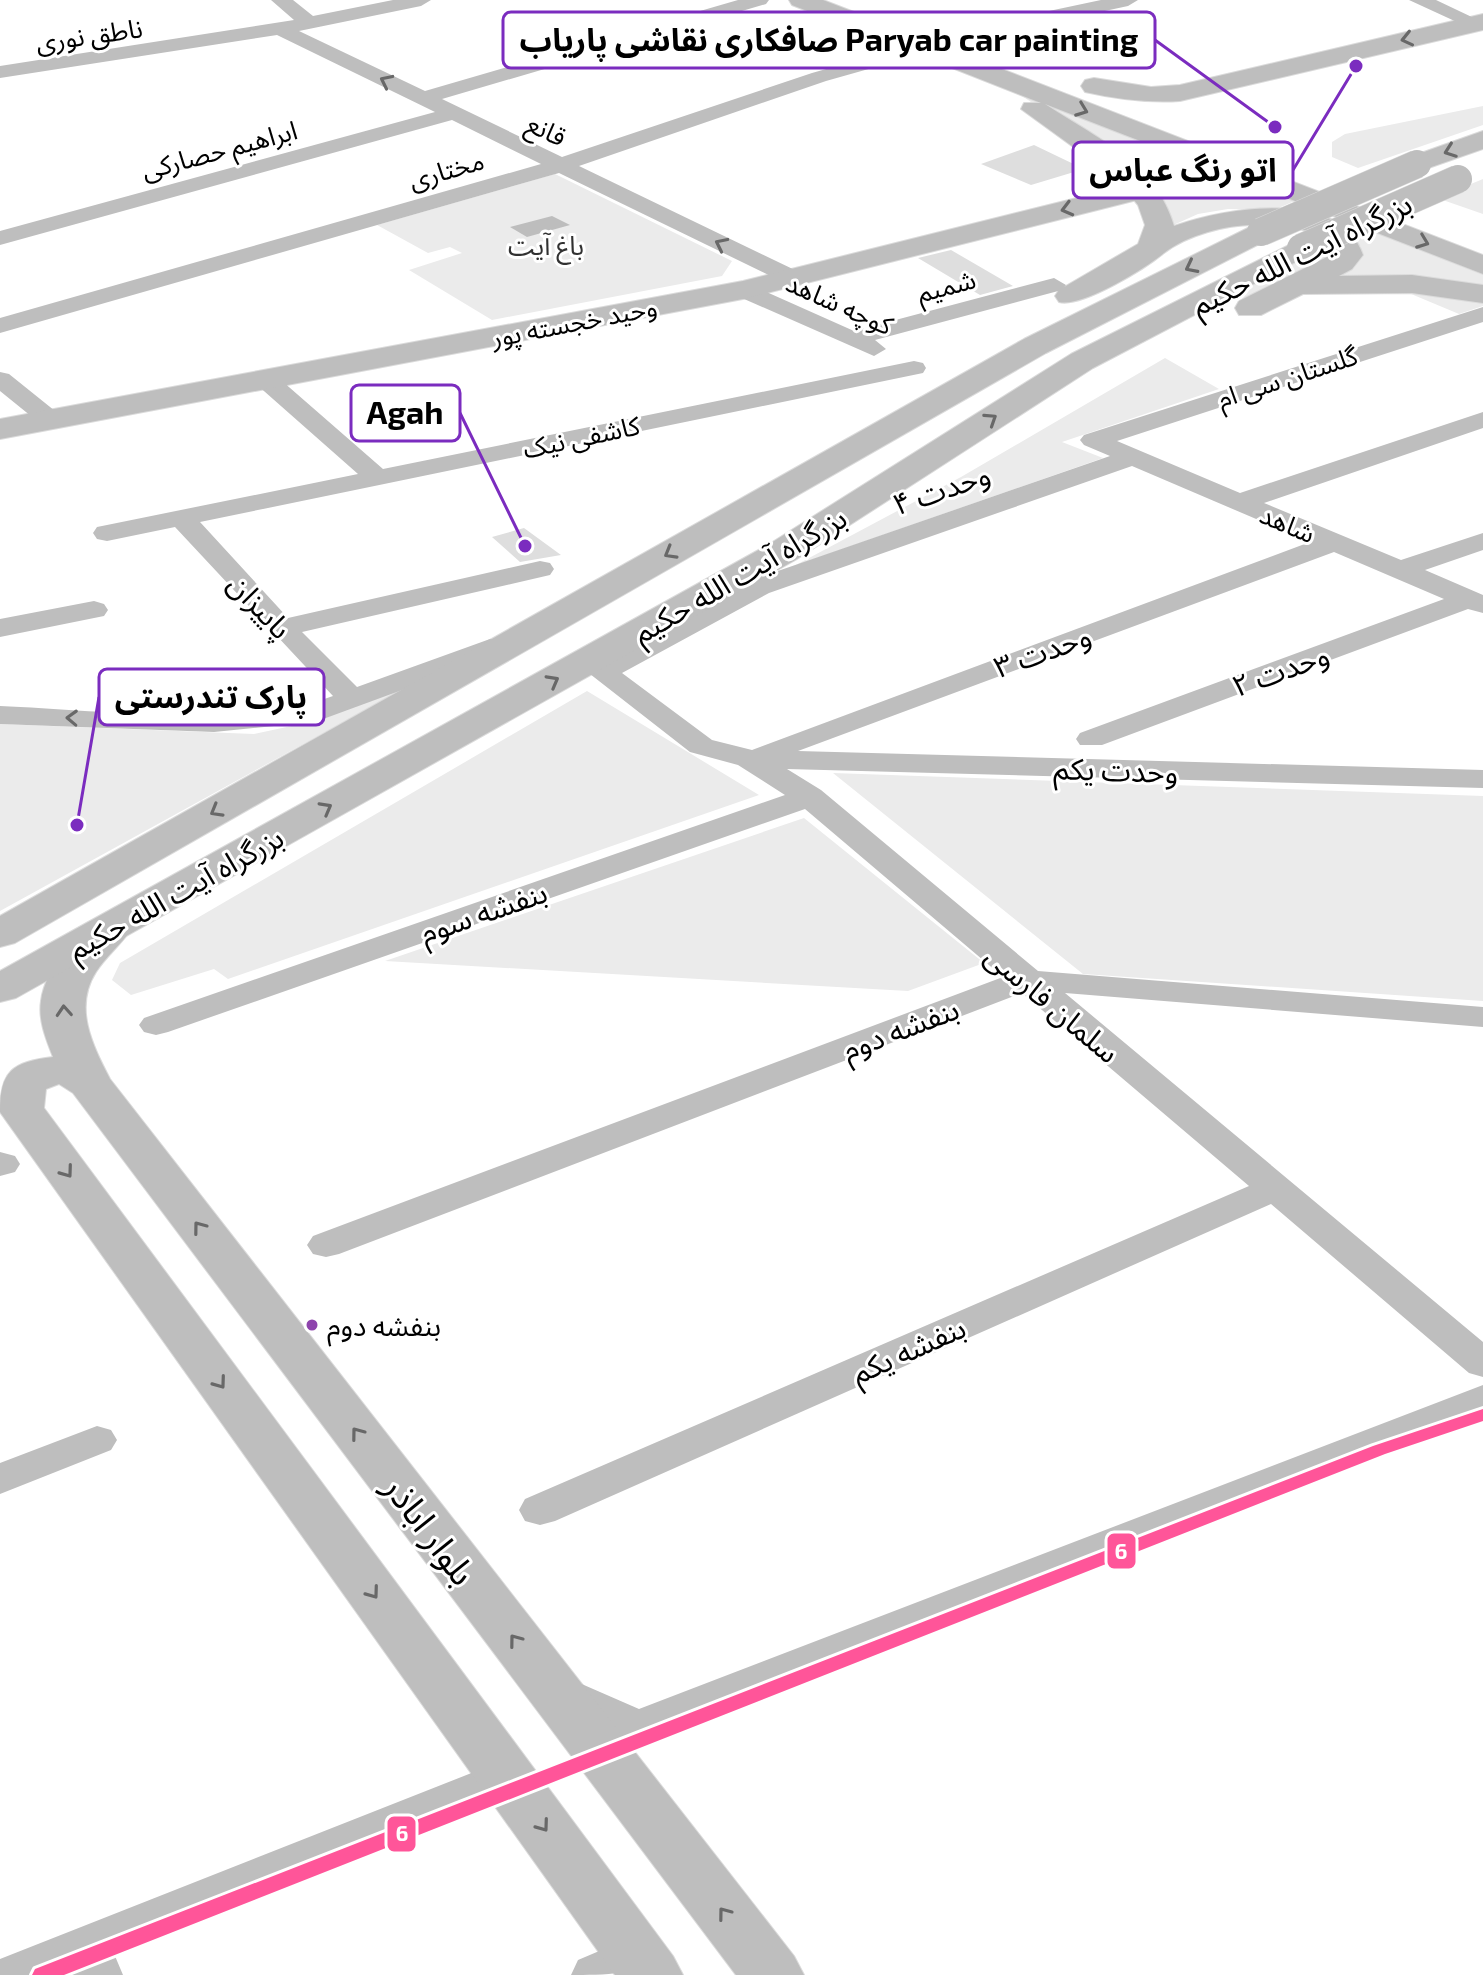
<svg xmlns="http://www.w3.org/2000/svg" width="1483" height="1975" font-family="'Exo 2','Noto Sans Arabic',sans-serif">
	<rect width="100%" height="100%" fill="#fff"/>
	<path fill="#ebebeb" d="M 1013,90 L 1299,199 L 1274,210 L 1228,209 L 1198,214 L 1169,227 L 1097,146 Z
		M 1483,106 L 1483,125 L 1358,168 L 1332,157 L 1332,142 L 1345,134 Z
		M 555,174 L 732,261 L 722,276 L 492,320 L 409,270 L 462,253 L 450,247 L 428,253 L 377,225 Z
		M 1483,179 L 1483,214 L 1437,198 Z
		M 1370,230 L 1483,275 L 1483,291 L 1335,276 L 1361,258 L 1361,247 L 1350,236 Z
		M 1335,243 L 1335,259 L 1256,294 L 1199,310 Z
		M 1392,286 L 1483,297 L 1483,306 L 1459,314 Z
		M 1165,358 L 1219,389 L 1062,442 L 1103,458 L 794,566 L 961,477 Z
		M 414,683 L 0,911 L 0,724 L 254,734 L 296,725 Z
		M 587,691 L 759,795 L 228,979 L 214,969 L 131,995 L 112,980 L 120,963 Z
		M 833,773 L 1483,796 L 1483,1001 L 1083,974 Z
		M 804,818 L 984,963 L 908,991 L 385,961 Z"/>
	<path fill="#bdbdbd" d="M 552,216 L 570,225 L 527,237 L 510,227 Z"/>
	<path fill="#dedede" d="M 1034,145 L 1084,169 L 1031,185 L 981,164 Z
		M 951,250 L 1013,286 L 980,295 L 918,258 Z
		M 524,528 L 561,555 L 520,562 L 492,537 Z"/>
	<g fill="none" stroke-linecap="round" stroke-linejoin="round">
		<defs>
			<path id="major" d="M 1141,178 L 1151,181 L 1155,187 L 1141,199 L 743,299 L 0,439 L 0,419 L 743,281 L 1121,187 Z
				M 111,915 L 126,919 L 132,928 C 122,944 106,956 96,972 C 73,1008 93,1046 110,1079 L 794,1956 L 804,1975 L 736,1975 L 73,1093 L 59,1084 L 46,1089 L 44,1108 L 673,1956 L 683,1975 L 615,1975 L 0,1112 C 0,1071 12,1062 53,1057 C 46,1039 38,1020 41,1001 C 45,969 81,923 111,915 Z"/>
			<path id="highway" d="M 789,0 L 823,0 L 1483,255 L 1483,274 L 1045,104 C 1094,136 1157,165 1174,226 C 1224,208 1340,187 1363,255 L 1352,269 L 1339,276 L 1412,275 L 1483,285 L 1483,303 L 1412,293 L 1303,294 L 1261,315 L 1239,315 L 1235,308 L 1239,301 L 1333,254 C 1324,230 1289,225 1267,225 L 1276,232 L 1271,238 L 1046,353 L 15,943 L 0,947 L 0,916 L 1024,339 L 1254,225 C 1226,225 1187,235 1164,253 C 1146,268 1082,308 1059,302 L 1055,296 L 1059,290 L 1138,244 L 1145,225 L 1138,205 L 1116,178 L 1021,109 L 1024,103 L 1041,103 L 792,5 Z
				M 1483,14 L 1483,30 L 1180,101 C 1148,103 1116,99 1085,92 L 1081,86 L 1085,80 L 1094,78 L 1151,87 L 1180,85 Z
				M 1483,131 L 1483,149 L 1417,172 L 1407,170 L 1403,164 L 1407,158 Z
				M 1301,239 L 1311,242 L 1316,248 L 1311,254 L 1093,368 L 797,559 L 16,998 L 0,1002 L 0,971 L 771,543 L 1071,354 Z"/>
		</defs>
		<use href="#major" stroke="#dbdbdb" stroke-width="2"/>
		<use href="#highway" stroke="#dbdbdb" stroke-width="2"/>
		<path fill="#bebebe" fill-rule="evenodd" d="M 271,0 L 293,0 L 313,16 L 393,0 L 431,0 L 421,6 L 299,31 L 425,91 L 738,0 L 769,0 L 766,4 L 442,99 L 562,157 L 812,73 L 904,47 L 914,53 L 911,57 L 826,81 L 579,166 L 799,272 L 803,277 L 799,282 L 783,282 L 559,173 L 0,333 L 0,318 L 541,164 L 452,120 L 0,245 L 0,231 L 435,112 L 277,35 L 0,78 L 0,66 L 294,20 Z
			M 1101,0 L 1138,0 L 1128,6 L 964,41 L 954,35 L 964,29 Z
			M 1409,0 L 1436,0 L 1476,19 L 1466,25 L 1459,23 Z
			M 1054,278 L 1066,285 L 1062,290 L 875,340 L 886,349 L 874,356 L 735,295 L 731,290 L 743,283 L 751,285 L 854,331 Z
			M 1483,307 L 1483,322 L 1117,441 L 1240,493 L 1483,412 L 1483,428 L 1264,503 L 1401,560 L 1483,533 L 1483,550 L 1425,570 L 1483,595 L 1483,613 L 1468,609 L 1102,745 L 1080,745 L 1076,739 L 1080,733 L 1444,599 L 1334,552 L 798,751 L 1483,770 L 1483,788 L 787,769 L 821,790 L 1038,971 L 1483,1007 L 1483,1027 L 1065,993 L 1483,1342 L 1483,1377 L 1469,1373 L 1271,1204 L 555,1521 L 540,1525 L 525,1521 L 519,1510 L 525,1499 L 1249,1186 L 1022,993 L 339,1254 L 326,1257 L 313,1254 L 307,1245 L 313,1236 L 1003,977 L 805,809 L 168,1032 L 156,1035 L 144,1032 L 139,1025 L 144,1018 L 785,795 L 738,765 L 690,752 L 590,674 L 601,661 L 749,581 L 1110,456 L 1084,445 L 1080,440 L 1084,435 ZM 1132,466 L 1310,542 L 752,750 L 712,740 L 622,673 L 769,593 Z
			M 914,361 L 923,363 L 926,368 L 923,373 L 200,522 L 288,618 L 540,561 L 550,563 L 554,569 L 550,575 L 302,632 L 357,687 L 490,639 L 500,642 L 504,648 L 500,654 L 315,722 L 214,732 L 0,724 L 0,706 C 95,710 246,728 333,696 L 175,527 L 107,541 L 97,539 L 93,533 L 97,527 L 107,525 L 358,474 L 256,384 L 253,379 L 256,374 L 274,374 L 383,469 Z
			M 0,372 L 9,374 L 60,415 L 64,420 L 60,425 L 42,425 L 0,391 Z
			M 94,601 L 104,604 L 108,610 L 104,616 L 0,637 L 0,619 Z
			M 0,1152 L 15,1156 L 20,1164 L 15,1172 L 0,1176 Z
			M 1483,1385 L 1483,1414 L 654,1740 C 620,1751 576,1719 545,1704 L 539,1692 L 545,1680 L 561,1675 L 639,1709 Z
			M 97,1426 L 111,1430 L 117,1440 L 111,1450 L 0,1494 L 0,1463 Z
			M 507,1759 L 523,1764 L 530,1777 L 523,1790 L 115,1956 L 123,1975 L 0,1975 L 0,1959 Z
			M 637,1935 L 654,1941 L 661,1955 C 646,1975 601,1975 571,1975 L 578,1960 Z"/>
		<use href="#major" fill="#bebebe" fill-rule="evenodd"/>
		<use href="#highway" fill="#bebebe" fill-rule="evenodd"/>
		<defs>
			<path id="highway-bridge" d="M 1261,232 L 1417,164
				M 1301,248 L 1458,179"/>
		</defs>
		<use href="#highway-bridge" stroke="#dbdbdb" stroke-width="29" stroke-linecap="butt"/>
		<use href="#highway-bridge" stroke="#bebebe" stroke-width="28"/>
		<defs>
			<path id="metro-1" d="M 1483,1409 L 1483,1421 L 1385,1454 L 64,1975 L 32,1975 L 35,1969 L 1373,1446 Z"/>
		</defs>
		<use href="#metro-1" stroke="#fff" stroke-width="6"/>
		<use href="#metro-1" fill="#f59" fill-rule="evenodd"/>
	</g>
	<defs><path id="oneway-chevron" d="M-2-3.5L2.5 0L-2 3.5" fill="none" stroke-width="1.6" stroke-linecap="round" stroke-linejoin="round" transform="scale(2)"/></defs>
	<g stroke="#686868">
		<use href="#oneway-chevron" transform="translate(1407 39) rotate(167)"/>
		<use href="#oneway-chevron" transform="translate(386 81) rotate(-154)"/>
		<use href="#oneway-chevron" transform="translate(1082 110) rotate(21)"/>
		<use href="#oneway-chevron" transform="translate(1450 151) rotate(160)"/>
		<use href="#oneway-chevron" transform="translate(1067 209) rotate(165)"/>
		<use href="#oneway-chevron" transform="translate(1423 242) rotate(21)"/>
		<use href="#oneway-chevron" transform="translate(721 244) rotate(-154)"/>
		<use href="#oneway-chevron" transform="translate(1191 267) rotate(153)"/>
		<use href="#oneway-chevron" transform="translate(991 419) rotate(-33)"/>
		<use href="#oneway-chevron" transform="translate(670 553) rotate(150)"/>
		<use href="#oneway-chevron" transform="translate(553 681) rotate(-29)"/>
		<use href="#oneway-chevron" transform="translate(72 718) rotate(-178)"/>
		<use href="#oneway-chevron" transform="translate(326 808) rotate(-29)"/>
		<use href="#oneway-chevron" transform="translate(216 811) rotate(150)"/>
		<use href="#oneway-chevron" transform="translate(64 1011) rotate(-94)"/>
		<use href="#oneway-chevron" transform="translate(67 1172) rotate(54)"/>
		<use href="#oneway-chevron" transform="translate(199 1227) rotate(-127)"/>
		<use href="#oneway-chevron" transform="translate(220 1383) rotate(54)"/>
		<use href="#oneway-chevron" transform="translate(357 1433) rotate(-127)"/>
		<use href="#oneway-chevron" transform="translate(373 1593) rotate(54)"/>
		<use href="#oneway-chevron" transform="translate(515 1640) rotate(-127)"/>
		<use href="#oneway-chevron" transform="translate(543 1826) rotate(54)"/>
		<use href="#oneway-chevron" transform="translate(724 1913) rotate(-127)"/>
	</g>
	<circle fill="#8e44ad" stroke="#fff" stroke-width="3" cx="312" cy="1325" r="7"/>
	<g text-anchor="middle" dominant-baseline="central" stroke-width="6" stroke-linejoin="round" paint-order="stroke">
		<g font-size="26" fill="#000" stroke="#fff">
			<text transform="translate(89 34) rotate(-8)">ناطق نوری</text>
			<text transform="translate(547 129) rotate(26)">قانع</text>
			<text transform="translate(219 149) rotate(-15)">ابراهیم حصارکی</text>
			<text transform="translate(446 169) rotate(-16)">مختاری</text>
			<text transform="translate(946 285) rotate(-15)">شمیم</text>
			<text transform="translate(840 303) rotate(24)">کوچه شاهد</text>
			<text transform="translate(574 321) rotate(-11)">وحید خجسته پور</text>
			<text transform="translate(1287 376) rotate(-18)">گلستان سی ام</text>
			<text transform="translate(581 436) rotate(-12)">کاشفی نیک</text>
			<text transform="translate(1288 523) rotate(23)">شاهد</text>
		</g>
		<g font-size="26" fill="#313131" stroke="#fff">
			<text x="546" y="244">باغ آیت</text>
		</g>
		<g font-size="28" fill="#000" stroke="#fff" text-anchor="start">
			<text x="327" y="1325">بنفشه دوم</text>
		</g>
		<g font-size="30" fill="#000" stroke="#fff">
			<text transform="translate(1301 253) rotate(-26)">بزرگراه آیت الله حکیم</text>
			<text transform="translate(941 488) rotate(-19)">وحدت ۴</text>
			<text transform="translate(739 574) rotate(-30)">بزرگراه آیت الله حکیم</text>
			<text transform="translate(261 605) rotate(47)">پاییزان</text>
			<text transform="translate(1042 650) rotate(-20)">وحدت ۳</text>
			<text transform="translate(1280 669) rotate(-20)">وحدت ۲</text>
			<text transform="translate(1116 769) rotate(2)">وحدت یکم</text>
			<text transform="translate(175 892) rotate(-29)">بزرگراه آیت الله حکیم</text>
			<text transform="translate(483 911) rotate(-19)">بنفشه سوم</text>
			<text transform="translate(1053 1003) rotate(40)">سلمان فارسی</text>
			<text transform="translate(900 1028) rotate(-21)">بنفشه دوم</text>
			<text transform="translate(908 1349) rotate(-24)">بنفشه یکم</text>
		</g>
		<g font-size="36" fill="#000" stroke="#fff">
			<text transform="translate(431 1529) rotate(53)">بلوار اباذر</text>
		</g>
	</g>
	<path fill="none" stroke="#7b2cbf" stroke-width="3" d="M1275 127L1155 40M1356 66L1293 170M525 546L460 413M77 825L99 697"/>
	<g fill="#7b2cbf" stroke="#fff" stroke-width="3">
		<circle cx="1275" cy="127" r="8"/>
		<circle cx="1356" cy="66" r="8"/>
		<circle cx="525" cy="546" r="8"/>
		<circle cx="77" cy="825" r="8"/>
	</g>
	<g fill="#fff" stroke="#7b2cbf" stroke-width="3">
		<rect x="503" y="12" width="652" height="56" rx="8"/>
		<rect x="1073" y="142" width="220" height="56" rx="8"/>
		<rect x="351" y="385" width="109" height="56" rx="8"/>
		<rect x="99" y="669" width="225" height="56" rx="8"/>
	</g>
	<g font-size="32" text-anchor="middle" font-weight="bold" fill="#000">
		<text x="829" y="51">صافکاری نقاشی پاریاب Paryab car painting</text>
		<text x="1183" y="181">اتو رنگ عباس</text>
		<text x="405" y="424">Agah</text>
		<text x="211" y="708">پارک تندرستی</text>
	</g>
	<g stroke="#fff" stroke-width="3">
		<rect x="1106" y="1532" width="31" height="38" rx="8" fill="#f59"/>
		<rect x="386" y="1815" width="31" height="38" rx="8" fill="#f59"/>
	</g>
	<g font-size="22" text-anchor="middle" font-weight="bold" fill="#fff">
		<text x="1121" y="1559">6</text>
		<text x="402" y="1841">6</text>
	</g>
</svg>
